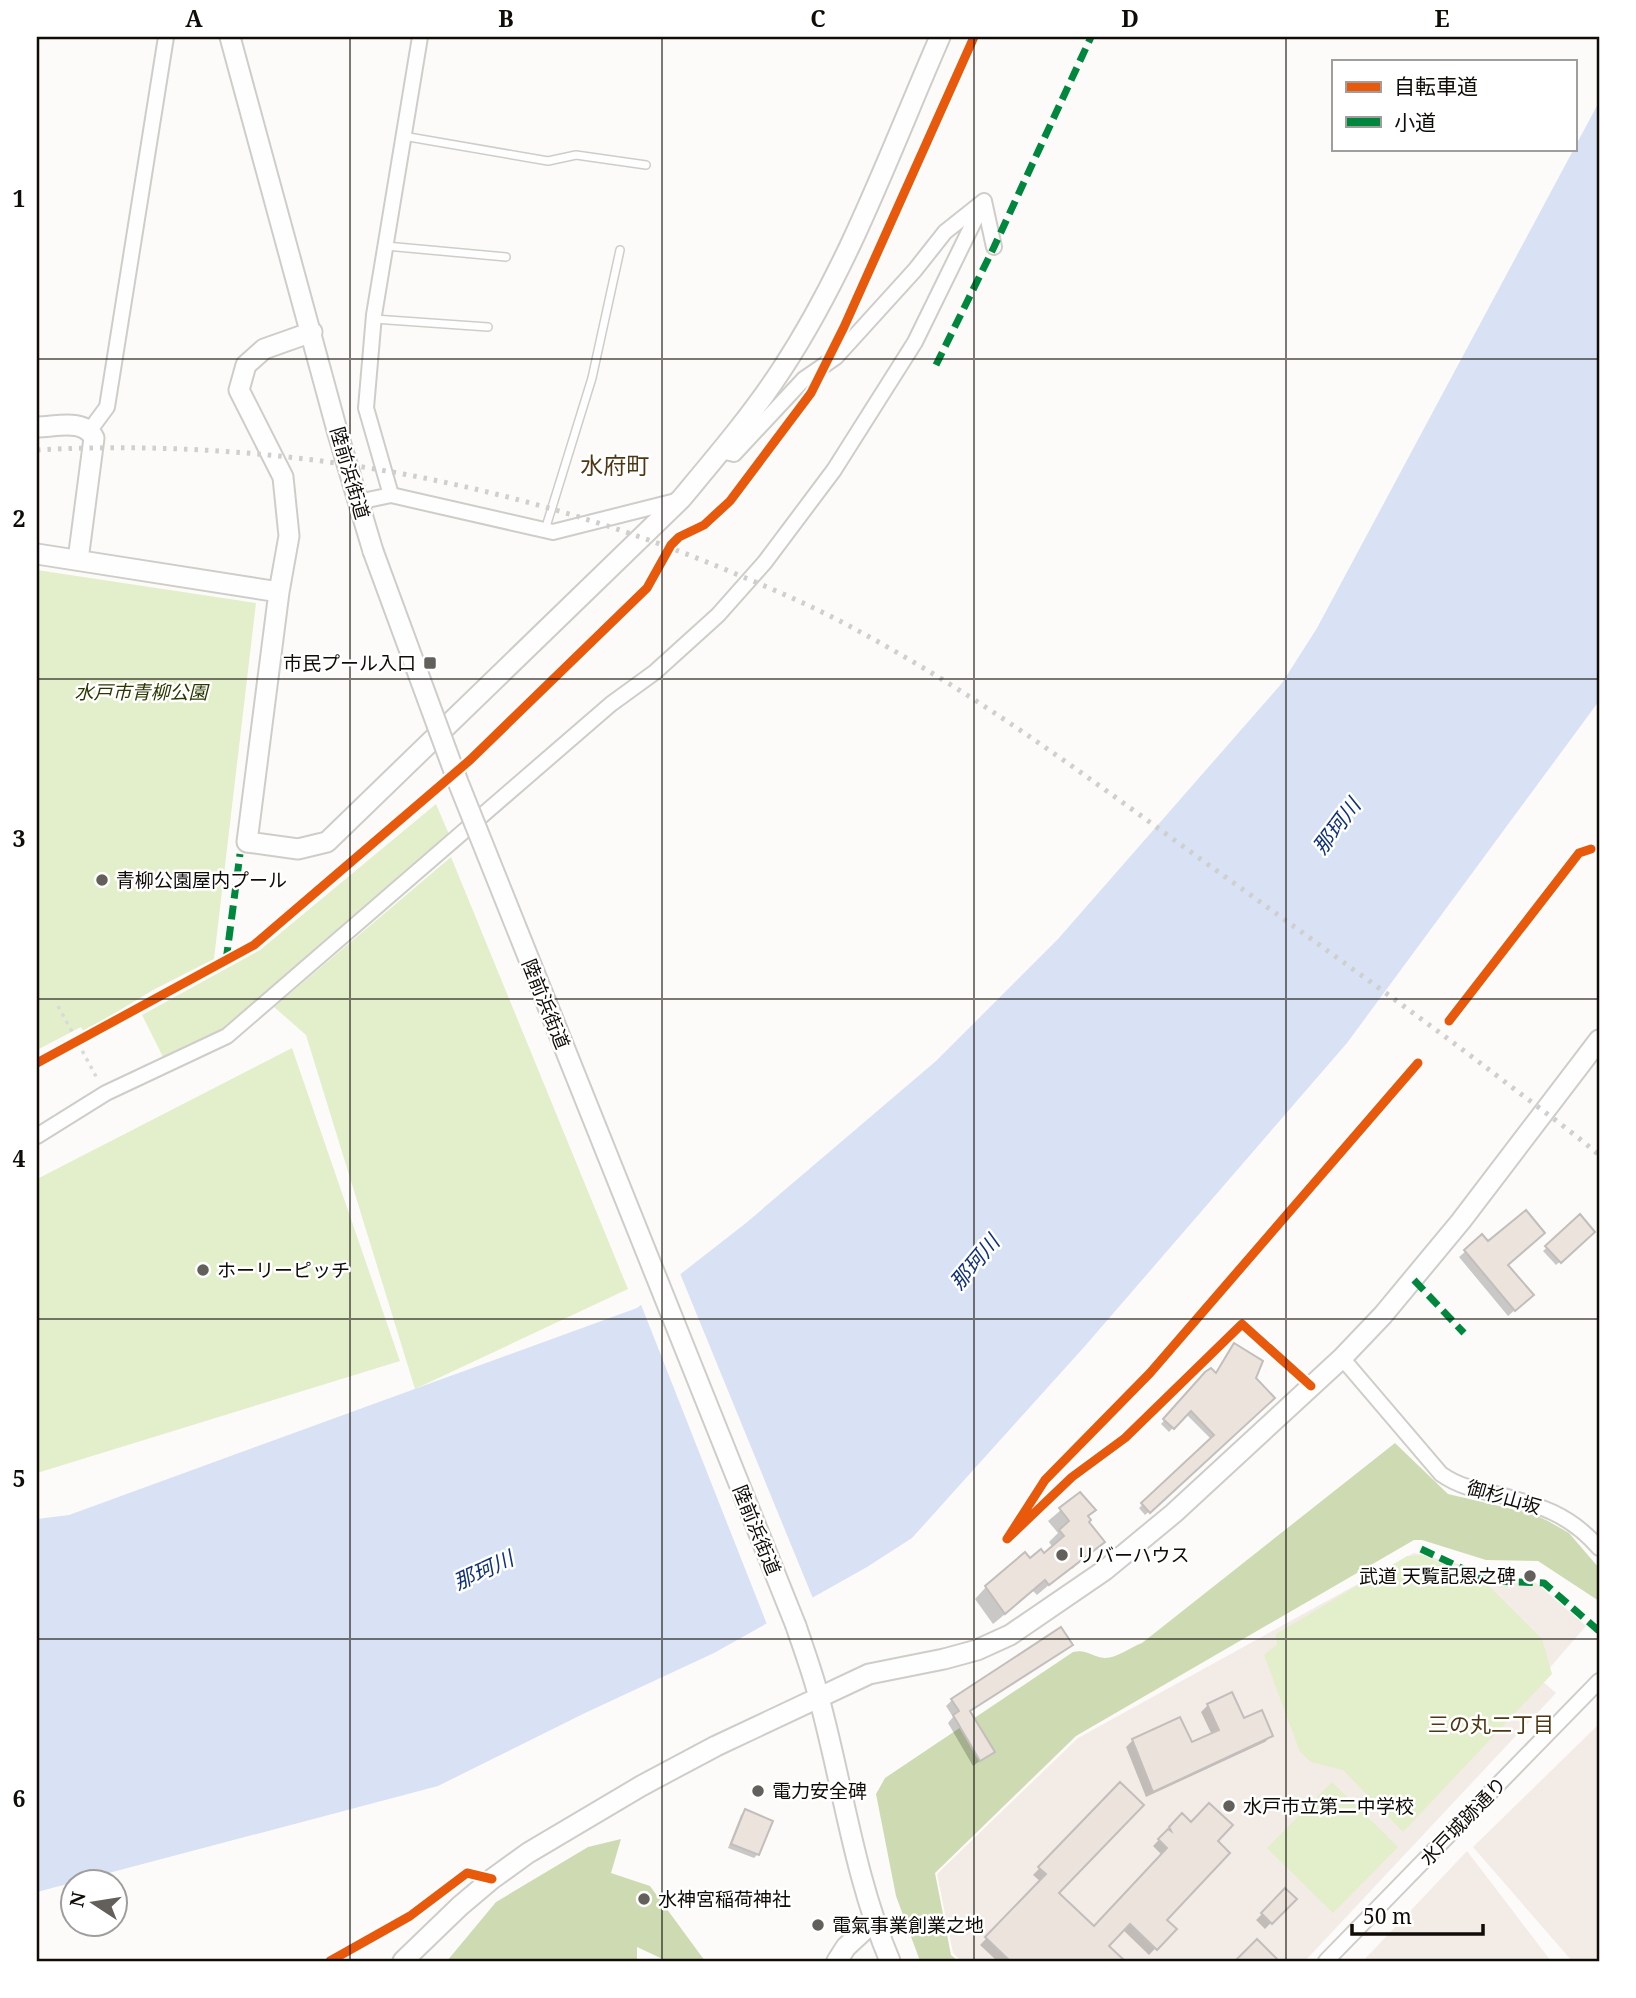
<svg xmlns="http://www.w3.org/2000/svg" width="1636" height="1998" font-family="'Noto Serif','Noto Sans JP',serif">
	<rect width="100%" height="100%" fill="#fcfbf9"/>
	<path fill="#f3ebe6" d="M 1414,1553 L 1536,1583 L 1586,1626 L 1540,1679 L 1556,1693 L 1305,1961 L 961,1961 L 953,1953 L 937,1874 L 1078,1738 Z
		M 1599,1724 L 1599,1961 L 1572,1961 L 1473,1847 Z
		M 1467,1851 L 1551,1961 L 1363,1961 Z"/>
	<path fill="#e3efca" d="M 37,570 L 256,603 L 214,959 L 153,990 L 84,1032 L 81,1027 L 37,1050 Z
		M 436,804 L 451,839 L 228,1031 L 163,1057 L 142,1015 L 260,950 Z
		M 451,857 L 628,1289 L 415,1389 L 306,1035 L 274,1007 Z
		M 292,1048 L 400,1361 L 37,1473 L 37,1179 Z
		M 1422,1555 L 1489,1586 L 1542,1639 L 1552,1674 L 1403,1832 L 1343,1770 L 1311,1762 L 1300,1752 L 1264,1655 L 1277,1644 L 1276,1634 L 1407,1556 Z
		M 1332,1782 L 1398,1847 L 1333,1913 L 1267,1848 Z"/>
	<path fill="#cedbb2" d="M 1395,1443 L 1448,1494 L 1533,1514 L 1548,1521 L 1569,1533 L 1599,1568 L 1599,1601 L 1538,1561 L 1486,1560 L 1422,1540 L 1414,1540 L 1076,1736 L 935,1873 L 951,1955 L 958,1961 L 920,1961 L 896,1896 L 876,1794 L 885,1778 L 1073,1652 C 1088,1649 1091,1657 1105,1658 C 1117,1658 1131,1647 1142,1643 Z
		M 621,1839 L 611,1873 L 650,1886 L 705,1961 L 667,1961 L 637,1947 L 637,1961 L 447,1961 L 496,1902 L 588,1847 Z"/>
	<path fill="#d8e2f4" d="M 1599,102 L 1599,701 L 1347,1043 L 1085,1346 L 912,1538 L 867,1567 L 714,1653 L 585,1713 L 438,1786 L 37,1892 L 37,1519 L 69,1515 L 637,1308 L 746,1223 L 936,1061 L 1058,939 L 1282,683 L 1317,628 Z"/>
	<path fill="#fcfbf9" d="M 679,1271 L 814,1601 L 768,1627 L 640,1302 Z"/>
	<path fill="#0003" d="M 1580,1217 L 1593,1232 L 1556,1265 L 1543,1251 Z
		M 1482,1237 L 1506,1265 L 1525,1301 L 1508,1316 L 1459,1257 Z
		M 1206,1374 L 1254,1378 L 1272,1398 L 1145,1515 L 1139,1508 L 1211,1439 L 1186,1414 L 1169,1432 L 1161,1424 Z
		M 1081,1493 L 1094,1509 L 1086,1517 L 1087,1522 L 1103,1541 L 1072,1569 L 1070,1567 L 1037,1595 L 1033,1591 L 993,1624 L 975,1599 L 986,1587 L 1030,1560 L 1044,1555 L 1053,1548 L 1049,1542 L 1058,1533 L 1048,1521 Z
		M 1071,1645 L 969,1712 L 992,1752 L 973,1766 L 948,1723 L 953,1717 L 946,1706 L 952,1700 Z
		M 1208,1705 L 1271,1736 L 1265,1742 L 1146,1797 L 1126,1747 L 1133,1740 L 1179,1719 L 1191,1745 L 1212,1735 L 1201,1712 Z
		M 1120,1785 L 1057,1893 L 1093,1928 L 1162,1855 L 1153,1846 L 1176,1822 L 1215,1842 L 1164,1920 L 1174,1929 L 1149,1955 L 1122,1929 L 1106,1946 L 1122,1961 L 997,1961 L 980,1945 L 1041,1882 L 1033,1875 Z
		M 745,1811 L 758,1854 L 754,1858 L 728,1848 L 741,1815 Z
		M 1285,1891 L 1294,1899 L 1265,1929 L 1256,1920 Z"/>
	<path fill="#ece3dd" stroke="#c2bebb" stroke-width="2" d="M 1526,1210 L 1545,1233 L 1508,1265 L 1534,1295 L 1515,1311 L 1464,1250 L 1482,1234 L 1488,1241 Z
		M 1580,1214 L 1595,1232 L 1561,1263 L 1545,1246 Z
		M 1234,1343 L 1263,1361 L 1256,1378 L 1275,1398 L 1150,1513 L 1141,1503 L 1214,1435 L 1191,1411 L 1174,1429 L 1163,1419 L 1205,1372 L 1211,1368 L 1216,1373 Z
		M 1080,1492 L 1096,1510 L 1088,1516 L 1091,1520 L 1089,1522 L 1105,1542 L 1049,1585 L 1045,1580 L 1005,1614 L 985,1586 L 1025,1552 L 1030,1558 L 1041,1549 L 1044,1553 L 1064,1536 L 1059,1530 L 1069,1521 L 1059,1508 Z
		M 1061,1627 L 1073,1645 L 970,1711 L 995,1752 L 980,1761 L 953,1715 L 959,1711 L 951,1699 Z
		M 1232,1692 L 1244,1718 L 1262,1710 L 1273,1736 L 1153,1792 L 1132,1739 L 1180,1717 L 1192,1742 L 1219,1730 L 1207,1704 Z
		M 1120,1782 L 1144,1805 L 1059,1893 L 1094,1926 L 1167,1848 L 1158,1839 L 1168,1829 L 1171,1831 L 1169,1827 L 1182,1813 L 1191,1822 L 1209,1803 L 1233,1825 L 1218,1841 L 1230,1853 L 1167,1920 L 1177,1929 L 1157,1950 L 1130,1924 L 1109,1946 L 1125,1961 L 1010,1961 L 985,1937 L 1046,1874 L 1038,1867 Z
		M 745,1809 L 773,1821 L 759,1855 L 731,1844 Z
		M 1285,1888 L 1297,1899 L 1272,1924 L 1261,1913 Z
		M 1257,1939 L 1279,1961 L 1235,1961 Z"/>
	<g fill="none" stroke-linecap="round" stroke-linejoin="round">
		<defs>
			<path id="lane" d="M 403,136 L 548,161 L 576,155 L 646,165
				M 386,246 L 506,257
				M 374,319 L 488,327
				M 545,530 L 592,378 L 620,250"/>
			<path id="street" d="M 90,430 L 107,407 L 166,37
				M 721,451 L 734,454 L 804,379 L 836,357 L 915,270 L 945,232 L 984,201 L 994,247
				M 391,495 L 366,408 L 374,315 L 420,37
				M 358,502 L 391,495 L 553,532 L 680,500
				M 37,1136 L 106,1093 L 227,1036 L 611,704 L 655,672 L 718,615 L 765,562 L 834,470 L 915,342 L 984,201
				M 1342,1358 L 1441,1474 C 1458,1486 1476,1490 1496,1494 C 1539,1505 1570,1514 1599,1548
				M 1326,1961 L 1599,1681"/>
			<path id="secondary" d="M 230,37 L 338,434 L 373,551
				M 312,332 L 264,349 L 246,365 L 239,390 L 283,477 L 289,536 L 279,592 L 247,842 L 298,849 L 327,842 L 681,499 C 716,457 752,415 782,369 C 849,267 891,149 940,37
				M 37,427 C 56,427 84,418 94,438 L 78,560
				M 37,554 L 279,592
				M 796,1626 C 804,1650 813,1674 819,1698 C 843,1786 854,1876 890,1961
				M 403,1961 L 460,1906 L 492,1879 L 528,1853 L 641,1786 L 716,1746 L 869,1674 L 944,1659 L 977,1650 L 1010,1635 L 1105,1570 L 1174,1513 L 1342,1358 L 1383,1315 L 1461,1221 L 1599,1040
				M 837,1961 L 846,1947 L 873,1922"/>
		</defs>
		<use href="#lane" stroke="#cfcdc9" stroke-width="10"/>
		<use href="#street" stroke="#cfcdc9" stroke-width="18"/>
		<use href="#secondary" stroke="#cfcdc9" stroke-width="23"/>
		<path stroke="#dadada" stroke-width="3.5" stroke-dasharray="3.5 5" stroke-linecap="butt" d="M 58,1006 L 98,1080
			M 1449,1021 L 1579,853 L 1591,849
			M 1299,1376 L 1242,1324 L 1125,1438 L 1072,1477 L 1007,1539 L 1045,1480 L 1150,1373 L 1418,1063"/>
		<use href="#lane" stroke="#fffefe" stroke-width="7"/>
		<use href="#street" stroke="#fffefe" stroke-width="14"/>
		<use href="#secondary" stroke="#fffefe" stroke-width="19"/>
		<path stroke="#cfcfce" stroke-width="5" stroke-dasharray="3.5 7" stroke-linecap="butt" d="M 37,450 C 276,437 516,481 736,574 C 780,592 823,611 864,634 C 999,707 1120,802 1245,891 C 1333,955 1422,1018 1509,1085 C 1539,1108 1570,1130 1599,1155"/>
		<defs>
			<path id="secondary-bridge" d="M 373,551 L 458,782 L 796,1626"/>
		</defs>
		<use href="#secondary-bridge" stroke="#cfcdc9" stroke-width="23" stroke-linecap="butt"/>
		<use href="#secondary-bridge" stroke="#fffefe" stroke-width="19"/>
		<path stroke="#00873e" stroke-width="7" stroke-dasharray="14 7" stroke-linecap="butt" d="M 936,365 L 994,247 L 1091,37
			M 226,961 L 240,854
			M 1414,1280 L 1464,1333
			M 1421,1549 L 1489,1581 L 1544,1583 L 1599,1631"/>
		<defs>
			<path id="cycleway" d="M 1449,1021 L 1579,853 L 1591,849
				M 37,1063 L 254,945 L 470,760 L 647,588 L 671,545 L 679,537 L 704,525 L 730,501 L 811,393 L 844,327 L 974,37
				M 1311,1386 L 1242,1324 L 1125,1438 L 1072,1477 L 1007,1539 L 1045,1480 L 1150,1373 L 1418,1063
				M 330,1961 L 410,1916 L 467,1873 L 492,1879"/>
		</defs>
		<use href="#cycleway" stroke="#fff" stroke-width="13"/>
		<use href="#cycleway" stroke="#e8590c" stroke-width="9"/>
	</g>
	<path fill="none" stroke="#100c07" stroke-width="2" stroke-opacity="0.55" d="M 350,37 L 350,1961M 662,37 L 662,1961M 974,37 L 974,1961M 1286,37 L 1286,1961M 37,359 L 1599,359M 37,679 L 1599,679M 37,999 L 1599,999M 37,1319 L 1599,1319M 37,1639 L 1599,1639"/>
	<g fill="#63605c" stroke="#fff" stroke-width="2.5">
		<rect x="423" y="656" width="14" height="14" rx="3.5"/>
		<circle cx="102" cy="880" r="7"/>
		<circle cx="203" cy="1270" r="7"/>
		<circle cx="1062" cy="1555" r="7"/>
		<circle cx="1530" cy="1576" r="7"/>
		<circle cx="758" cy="1791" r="7"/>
		<circle cx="1229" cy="1806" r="7"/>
		<circle cx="644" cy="1899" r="7"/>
		<circle cx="818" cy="1925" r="7"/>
	</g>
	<g text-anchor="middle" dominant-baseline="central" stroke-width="5" stroke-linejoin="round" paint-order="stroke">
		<g font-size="19" fill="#100c07" stroke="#fff">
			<text transform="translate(350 473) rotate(74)">陸前浜街道</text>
			<text transform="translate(546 1004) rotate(68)">陸前浜街道</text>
			<text transform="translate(1504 1497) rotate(16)">御杉山坂</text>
			<text transform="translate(757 1530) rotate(68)">陸前浜街道</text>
			<text transform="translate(1463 1821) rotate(-46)">水戸城跡通り</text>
		</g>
		<g font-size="19" fill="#100c07" stroke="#fff" text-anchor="start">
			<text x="416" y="663" text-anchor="end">市民プール入口</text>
			<text x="116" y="880">青柳公園屋内プール</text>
			<text x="217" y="1270">ホーリーピッチ</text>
			<text x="1076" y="1555">リバーハウス</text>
			<text x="1516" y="1576" text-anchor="end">武道 天覧記恩之碑</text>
			<text x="772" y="1791">電力安全碑</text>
			<text x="1243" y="1806">水戸市立第二中学校</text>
			<text x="658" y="1899">水神宮稲荷神社</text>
			<text x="832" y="1925">電氣事業創業之地</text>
		</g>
		<g font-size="19" font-style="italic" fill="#2b3900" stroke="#fff">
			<text x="141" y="692">水戸市青柳公園</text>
		</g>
		<g font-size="21" font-style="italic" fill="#11317b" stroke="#fff">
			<text transform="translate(1336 826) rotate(-53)">那珂川</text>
			<text transform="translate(974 1262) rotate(-50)">那珂川</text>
			<text transform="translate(483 1570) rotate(-25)">那珂川</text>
		</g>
		<g font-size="21" fill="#4f3714" stroke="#fff">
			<text x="1491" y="1724">三の丸二丁目</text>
		</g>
		<g font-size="23" fill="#4f3714" stroke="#fff">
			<text x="615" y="465">水府町</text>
		</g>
	</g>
	<rect width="1636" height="1998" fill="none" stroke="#ffffff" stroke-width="77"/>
	<rect x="1332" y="60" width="245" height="91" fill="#ffffff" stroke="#9f9e9c" stroke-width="2"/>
	<rect x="1346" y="82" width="35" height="10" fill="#e8590c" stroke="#9f9e9c" stroke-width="2"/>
	<text x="1394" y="94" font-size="21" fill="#100c07">自転車道</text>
	<rect x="1346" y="117" width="35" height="10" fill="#00873e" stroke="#9f9e9c" stroke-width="2"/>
	<text x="1394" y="130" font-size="21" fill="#100c07">小道</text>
	<g transform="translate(94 1903) rotate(282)"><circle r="33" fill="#ffffff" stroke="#9f9e9c" stroke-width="2"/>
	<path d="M0-5L12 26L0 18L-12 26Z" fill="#63605c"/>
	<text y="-10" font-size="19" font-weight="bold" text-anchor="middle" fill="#100c07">N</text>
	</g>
	<path d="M1352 1924v10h131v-10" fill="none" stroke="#100c07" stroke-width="3.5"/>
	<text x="1363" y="1924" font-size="21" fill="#100c07" stroke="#ffffff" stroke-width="5" paint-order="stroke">50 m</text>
	<rect x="38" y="38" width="1560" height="1922" fill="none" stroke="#100c07" stroke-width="2.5"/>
	<g font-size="23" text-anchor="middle" font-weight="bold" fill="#100c07">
		<text x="194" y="27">A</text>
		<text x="506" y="27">B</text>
		<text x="818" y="27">C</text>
		<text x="1130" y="27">D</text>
		<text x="1442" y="27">E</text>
		<text x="19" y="207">1</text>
		<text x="19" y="527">2</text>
		<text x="19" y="847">3</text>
		<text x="19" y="1167">4</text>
		<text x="19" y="1487">5</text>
		<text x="19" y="1807">6</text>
	</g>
</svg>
